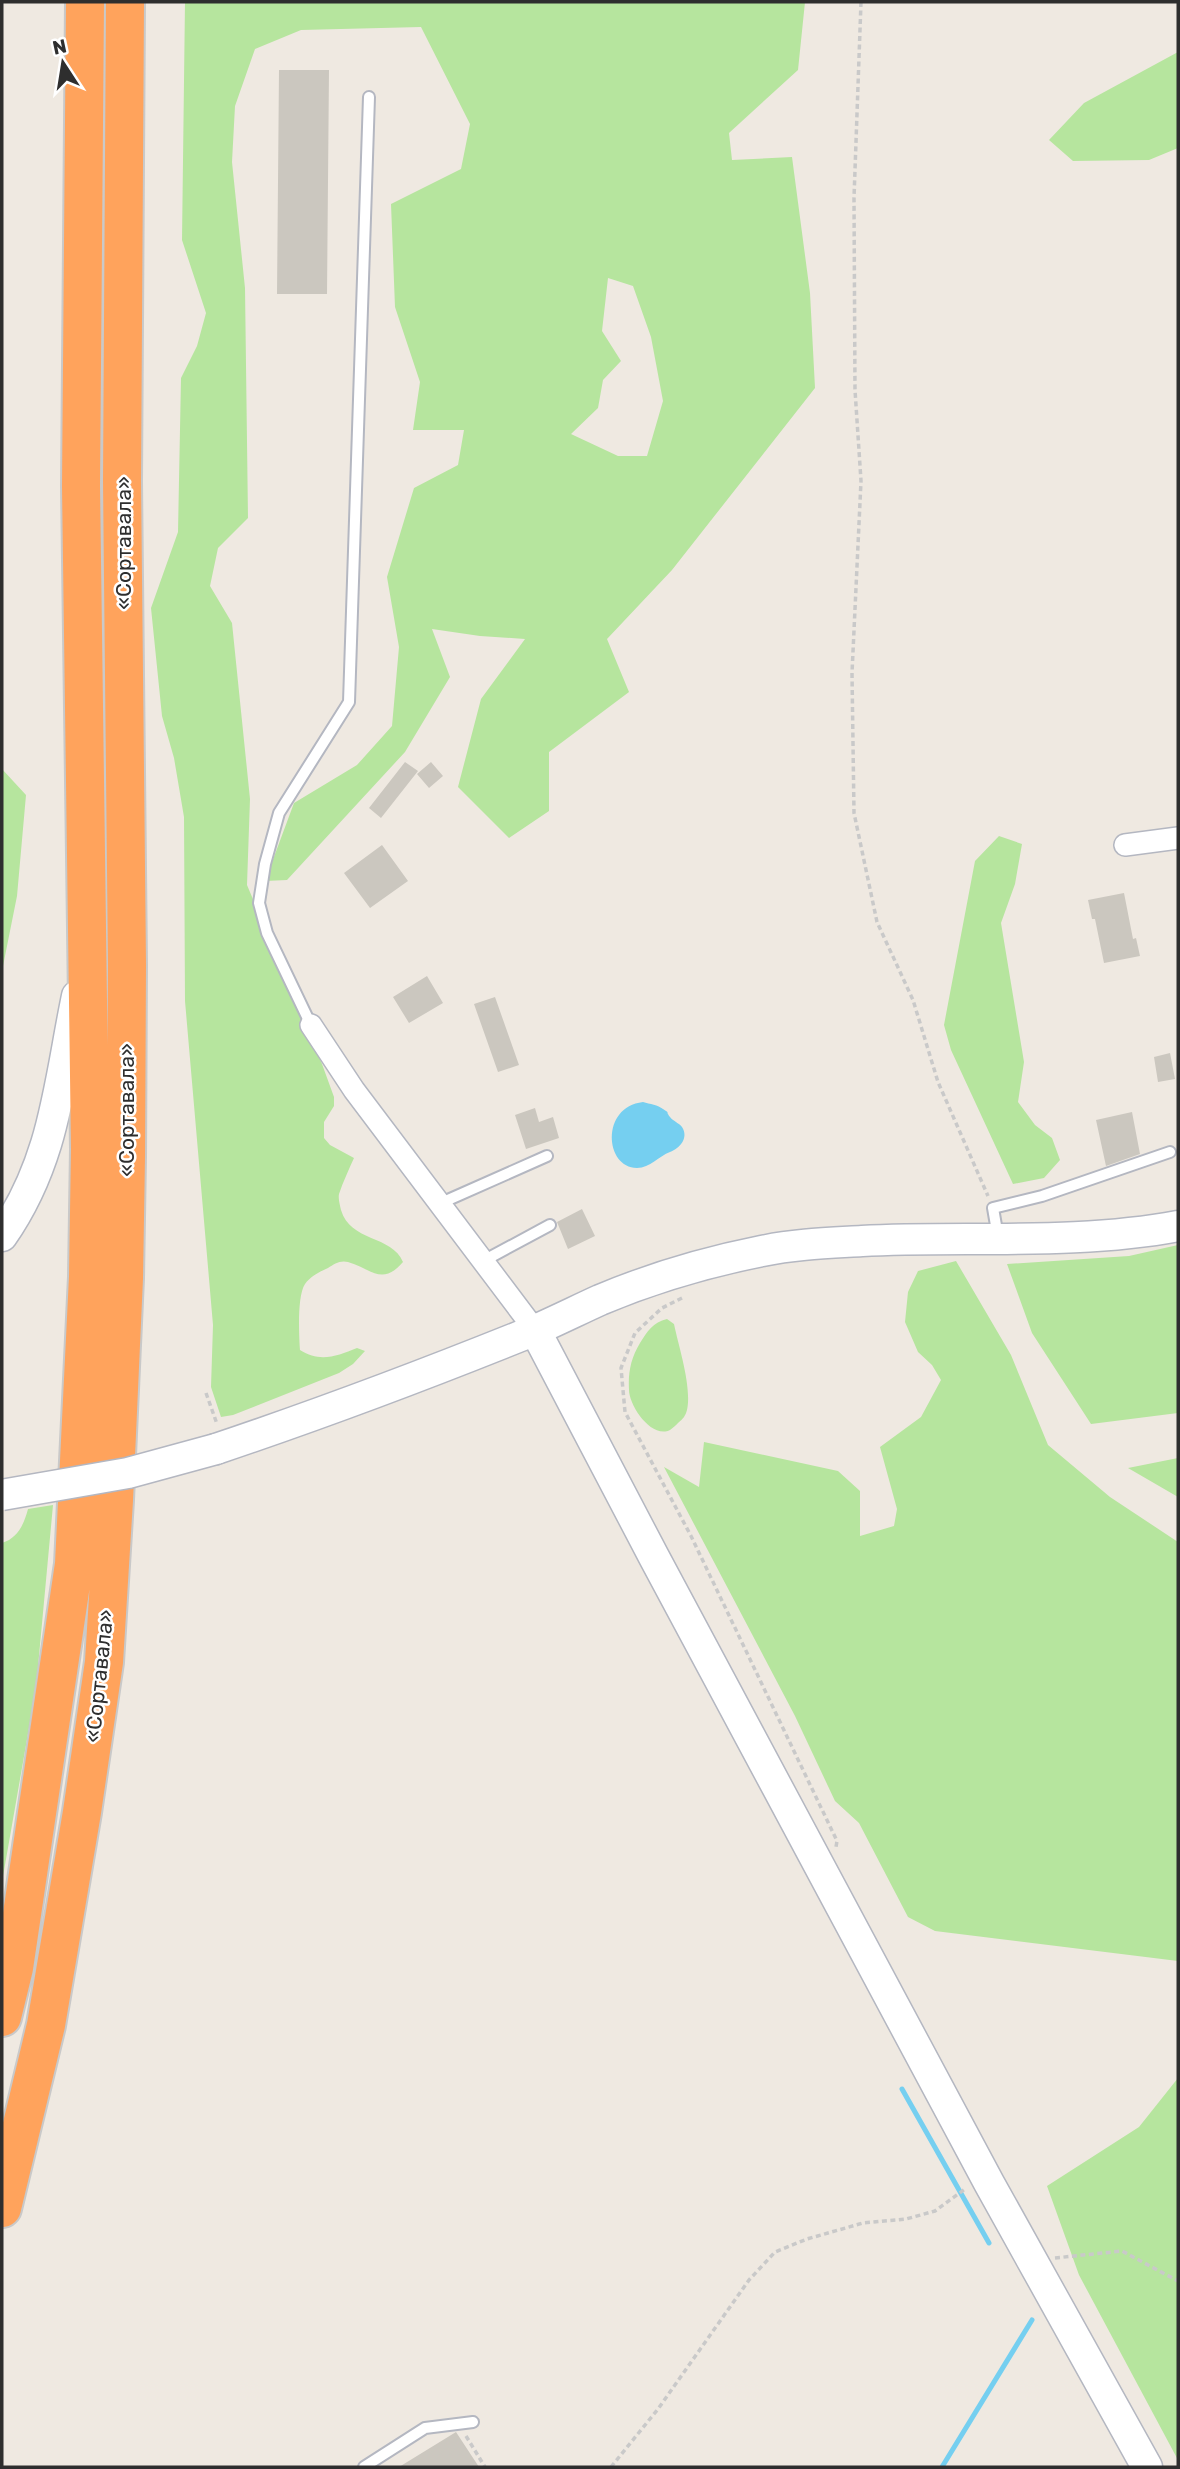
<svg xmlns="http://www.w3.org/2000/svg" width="1180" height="2469" font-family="Rubik,sans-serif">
	<rect width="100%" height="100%" fill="#efe9e1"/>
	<path fill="#b6e59e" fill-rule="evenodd" d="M 185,2 L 805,2 L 798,70 L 729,133 L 732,160 L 792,157 L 810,293 L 815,388 L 672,570 L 607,639 L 629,692 L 549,752 L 549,811 L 509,838 L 458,787 L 481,699 L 525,639 L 480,636 L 432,629 L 450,677 L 405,752 L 287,880 L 265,881 L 294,803 L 357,765 L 392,726 L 399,647 L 387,577 L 414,488 L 458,465 L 464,430 L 413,430 L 420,382 L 395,307 L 391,204 L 461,169 L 470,124 L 421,27 L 301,30 L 255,49 L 235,106 L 232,162 L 245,288 L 248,518 L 218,548 L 210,586 L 232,623 L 250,799 L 247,885 L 322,1064 L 334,1097 L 334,1106 L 324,1122 L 324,1138 L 330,1145 L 354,1158 C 349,1169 343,1182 339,1194 C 338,1199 340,1205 341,1210 C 350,1242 392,1235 403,1262 C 382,1287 370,1268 348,1262 C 340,1260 334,1264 328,1268 C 319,1272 311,1276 305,1284 C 297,1296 299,1335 300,1350 C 320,1363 337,1356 357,1348 L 365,1351 L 353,1364 L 339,1373 L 233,1415 L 221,1417 L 211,1387 L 213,1325 L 185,1001 L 184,817 L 174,758 L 162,716 L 151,608 L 178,532 L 181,378 L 197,346 L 206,313 L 182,240 ZM 608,278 L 633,286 L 651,337 L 663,401 L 647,456 L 618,456 L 571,434 L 598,408 L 603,380 L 621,361 L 602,331 Z
		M 1178,52 L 1178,148 L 1149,160 L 1073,161 L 1049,140 L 1084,103 Z
		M 2,769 L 26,795 L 17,896 L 2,971 Z
		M 999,836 L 1022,844 L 1015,884 L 1001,923 L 1024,1062 L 1018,1102 L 1035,1125 L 1052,1138 L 1060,1160 L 1044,1178 L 1013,1184 L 951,1050 L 944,1025 L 975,861 Z
		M 1178,1245 L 1178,1413 L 1091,1424 L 1032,1333 L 1007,1264 L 1129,1256 Z
		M 956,1261 L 1011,1355 L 1048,1445 L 1110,1497 L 1178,1542 L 1178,1961 L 935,1931 L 908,1917 L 859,1823 L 835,1801 L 795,1716 L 664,1467 L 699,1487 L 704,1442 L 838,1471 L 860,1491 L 860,1536 L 894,1526 L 897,1509 L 880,1447 L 921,1417 L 941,1380 L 932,1365 L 918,1352 L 905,1322 L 908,1292 L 918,1271 Z
		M 667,1319 L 674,1324 C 679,1348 692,1387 687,1410 C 686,1415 683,1419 678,1423 C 676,1425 673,1428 670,1430 C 651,1439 629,1405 629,1390 C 628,1372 631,1358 640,1343 C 647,1332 653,1322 667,1319 Z
		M 1178,1458 L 1178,1497 L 1128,1468 Z
		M 53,1505 L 36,1688 L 2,1882 L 2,1543 C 18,1538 24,1524 28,1509 Z
		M 1178,2078 L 1178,2460 L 1079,2275 L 1047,2186 L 1139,2127 Z"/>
	<path fill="#75cff0" d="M 643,1102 C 650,1104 658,1105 663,1109 C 672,1115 664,1109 670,1117 C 673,1121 679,1123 682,1127 C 689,1138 680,1148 670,1152 C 659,1156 650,1168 637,1168 C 605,1168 600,1107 643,1102 Z"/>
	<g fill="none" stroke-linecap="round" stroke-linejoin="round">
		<path stroke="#75cff0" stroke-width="5" d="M 902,2089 L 989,2243
			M 942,2467 L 1032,2320"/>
	</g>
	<path fill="#cbc7bf" d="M 279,70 L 329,70 L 327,294 L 277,294 Z
		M 405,762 L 418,771 L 381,818 L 369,808 Z
		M 431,762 L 443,776 L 429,788 L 417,774 Z
		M 382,845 L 408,881 L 370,908 L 344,873 Z
		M 1124,893 L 1133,939 L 1136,938 L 1140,956 L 1104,963 L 1095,919 L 1092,919 L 1088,900 Z
		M 427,976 L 443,1003 L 409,1023 L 393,997 Z
		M 495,997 L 519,1065 L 498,1072 L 474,1004 Z
		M 1170,1053 L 1175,1079 L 1158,1082 L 1154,1057 Z
		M 535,1108 L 539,1122 L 553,1117 L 559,1138 L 526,1149 L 515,1115 Z
		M 1132,1112 L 1140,1154 L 1106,1166 L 1096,1120 Z
		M 582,1209 L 595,1236 L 568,1249 L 557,1222 Z
		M 456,2432 L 479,2467 L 399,2467 Z"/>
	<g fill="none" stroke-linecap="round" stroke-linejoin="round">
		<defs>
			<path id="lane" d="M 311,1025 L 267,933 L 259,903 L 265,864 L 279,813 L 349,702 L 369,97
				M 441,1203 L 547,1156
				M 998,1237 L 993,1208 L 1042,1196 L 1170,1152
				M 485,1260 L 550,1225
				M 364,2467 L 425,2428 L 473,2422"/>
			<path id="street" d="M 1125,845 L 1178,838
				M 311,1025 L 354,1090 L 535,1330"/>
			<path id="secondary" d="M 2,1236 C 55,1160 59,1083 77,996
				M 535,1330 L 654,1557 L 989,2183 L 1147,2467
				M 216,1449 C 323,1413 429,1373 533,1331 C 556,1321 578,1310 600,1300 C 652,1278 707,1262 762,1251 C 795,1244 828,1243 862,1241 C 964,1236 1078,1245 1178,1226"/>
			<path id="highway" d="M 2,2017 L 14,1968 L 74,1564 L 88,1277 L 90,1149 L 81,486 L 85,2
				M 2,2208 L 46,2025 L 82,1812 L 104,1662 L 114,1500 L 124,1278 L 126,1157 L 127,965 L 122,481 L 125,2"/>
		</defs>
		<use href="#lane" stroke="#b4b7c1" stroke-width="14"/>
		<use href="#street" stroke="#b4b7c1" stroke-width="24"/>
		<use href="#secondary" stroke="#b4b7c1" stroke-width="33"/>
		<use href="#highway" stroke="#c9c9c9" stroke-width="42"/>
		<path stroke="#c9c9c9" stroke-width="3.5" stroke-dasharray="5 3.5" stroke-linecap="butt" d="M 861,2 L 854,198 L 855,390 L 861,481 L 852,673 L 854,813 L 877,922 L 913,1000 L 938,1082 L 988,1196
			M 682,1298 L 662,1308 L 635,1333 L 621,1368 L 625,1412 L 691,1536 L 837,1841 L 836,1847
			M 206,1393 L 217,1424
			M 1055,2258 L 1122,2251 L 1178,2281
			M 466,2436 L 485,2467
			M 611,2467 L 658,2409 L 749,2280 L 775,2252 L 807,2239 L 863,2223 L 906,2219 L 935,2211 L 965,2189"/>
		<use href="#lane" stroke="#fff" stroke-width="10"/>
		<use href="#street" stroke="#fff" stroke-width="21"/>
		<use href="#secondary" stroke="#fff" stroke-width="30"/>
		<use href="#highway" stroke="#ffa35c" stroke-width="38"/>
		<defs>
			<path id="secondary-bridge" d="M 2,1495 L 128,1473 L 216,1449"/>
		</defs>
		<use href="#secondary-bridge" stroke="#b4b7c1" stroke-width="33" stroke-linecap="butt"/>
		<use href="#secondary-bridge" stroke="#fff" stroke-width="30"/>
	</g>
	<g text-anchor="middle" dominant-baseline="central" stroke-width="5" stroke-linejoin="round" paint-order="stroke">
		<g font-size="21" fill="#2e2e2e" stroke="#fff">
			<text transform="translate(123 543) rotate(-90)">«Сортавала»</text>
			<text transform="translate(126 1110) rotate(-90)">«Сортавала»</text>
			<text transform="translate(99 1676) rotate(-84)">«Сортавала»</text>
		</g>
	</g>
	<rect width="1180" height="2469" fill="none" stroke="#2e2e2e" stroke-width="7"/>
	<g transform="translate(63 63) rotate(348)" stroke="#ffffff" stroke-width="5" paint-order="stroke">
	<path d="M0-5L12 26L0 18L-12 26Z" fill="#2e2e2e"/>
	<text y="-10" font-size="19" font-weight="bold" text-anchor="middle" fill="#2e2e2e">N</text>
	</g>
</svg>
